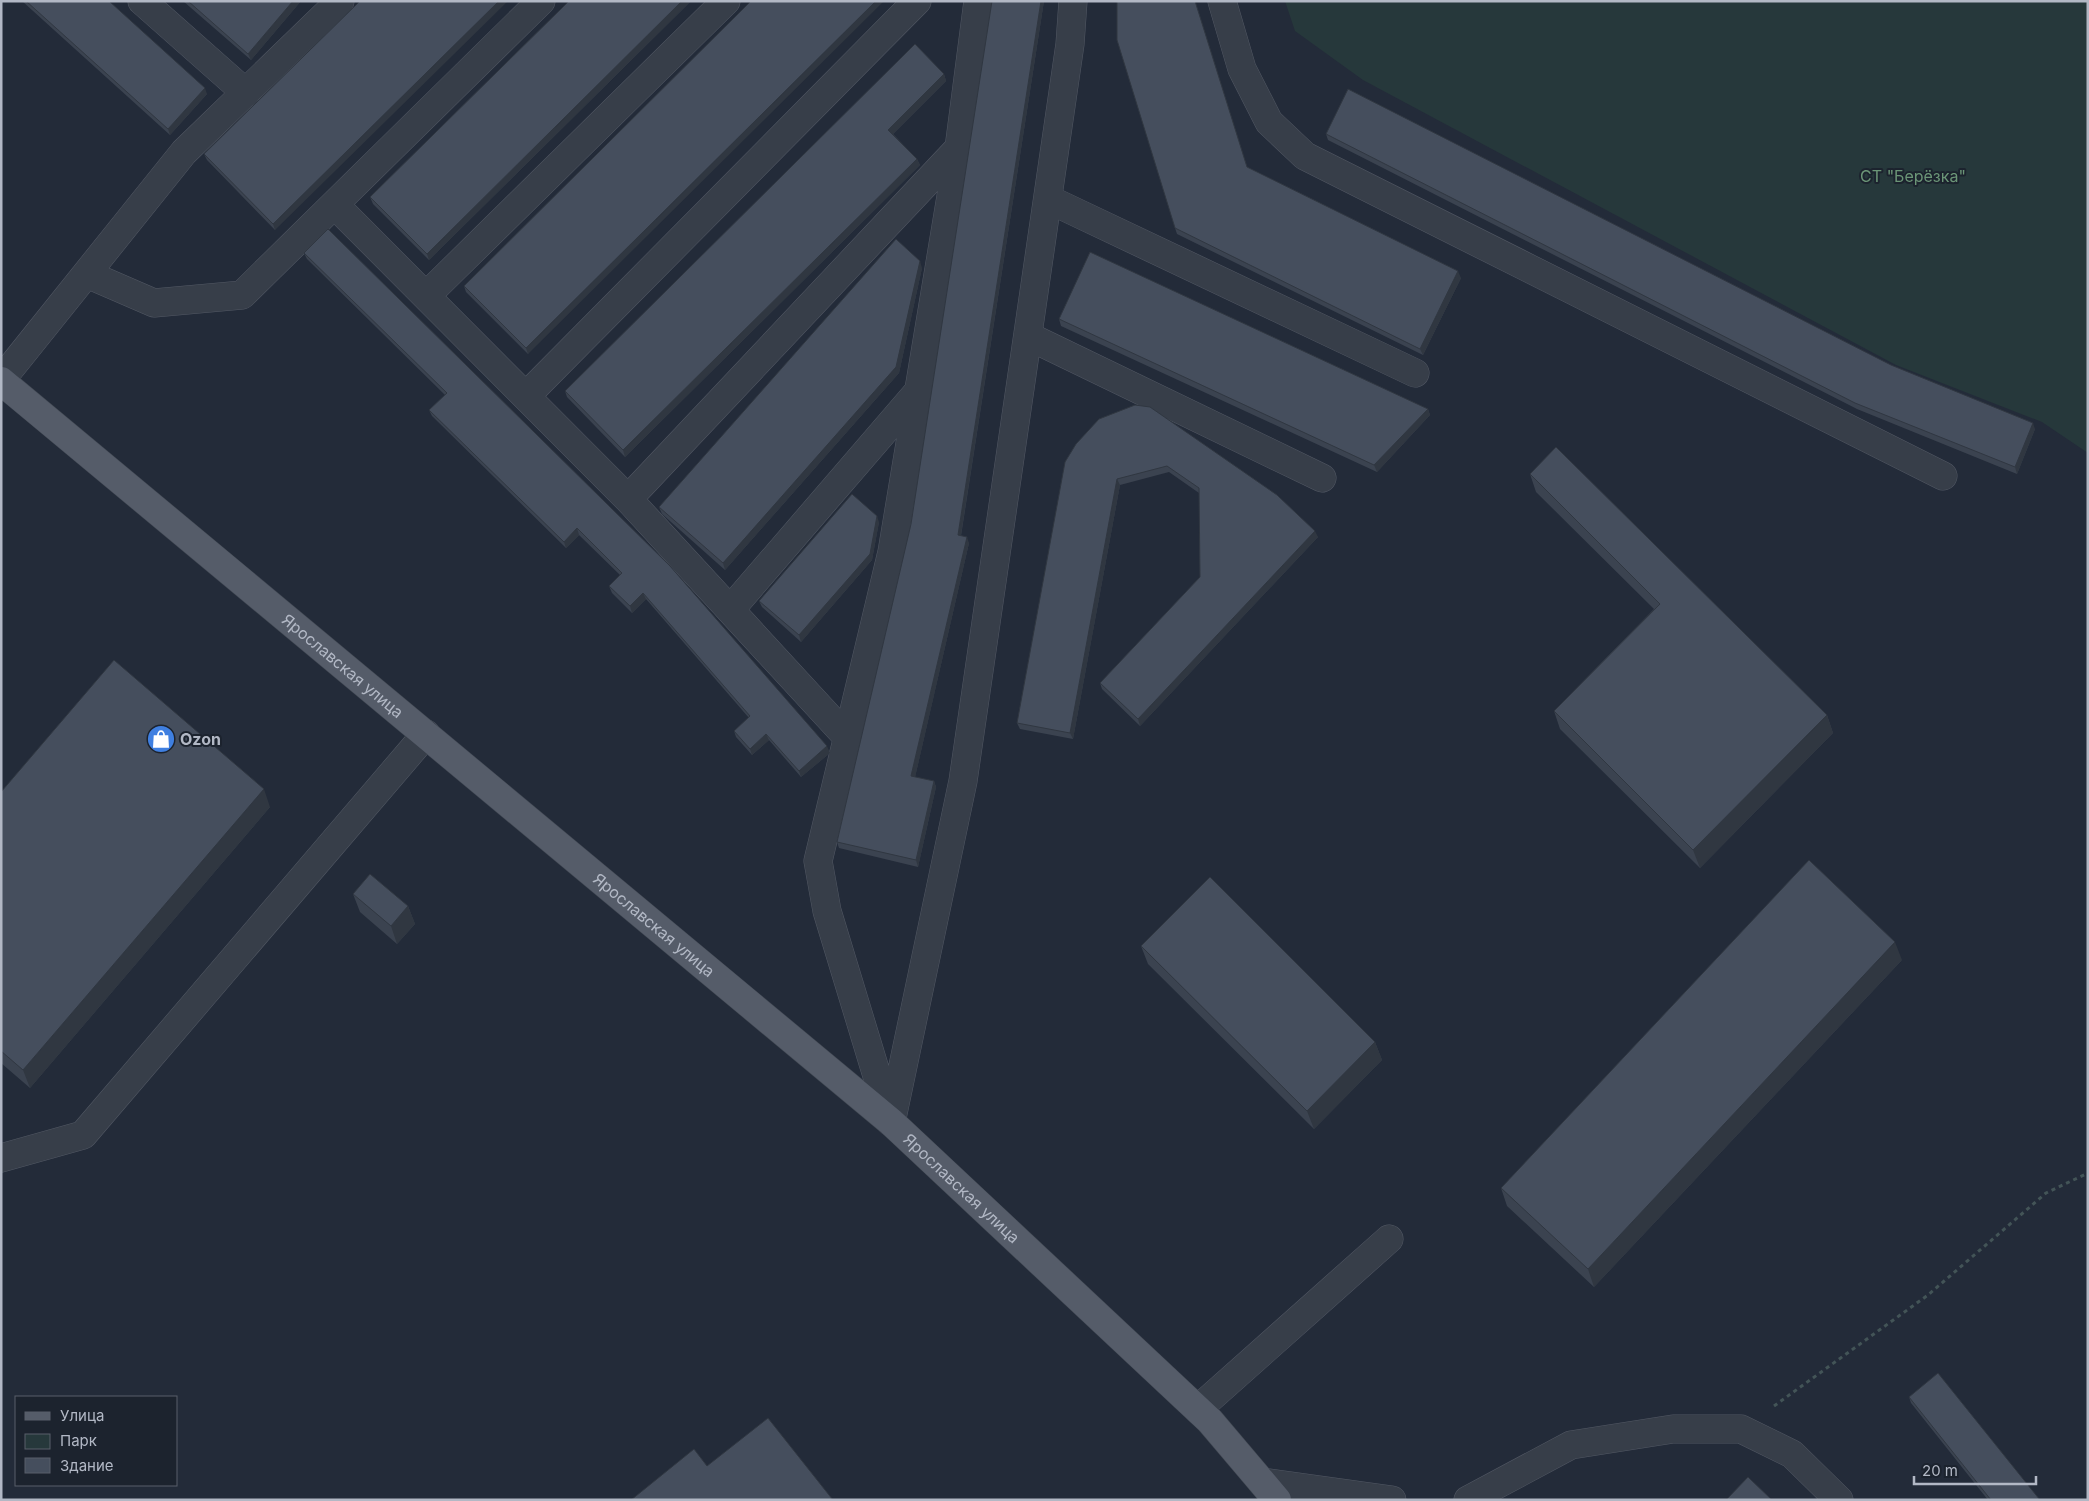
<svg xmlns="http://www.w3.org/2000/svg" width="2089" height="1501" font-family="Inter,sans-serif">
	<rect width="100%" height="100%" fill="#232b39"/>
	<path fill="#26383b" d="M 1285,1 L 2088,1 L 2088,453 L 2042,422 L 1896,365 L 1363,80 L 1295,31 Z"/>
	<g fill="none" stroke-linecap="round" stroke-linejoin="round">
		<defs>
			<path id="minor" d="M 142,1 L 246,93
				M 1222,1 L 1242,69 L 1269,122 L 1305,156 L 1943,476
				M 1048,199 L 1415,373
				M 335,205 L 628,499 L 848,738
				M 87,274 L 154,303 L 242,295 L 541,1
				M 426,296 L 726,1
				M 1028,336 L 1322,478
				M 1,380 L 184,152 L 340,1
				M 526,396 L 917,1
				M 628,499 L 959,148
				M 730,610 L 917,393
				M 892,1118 L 963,781 L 1070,44 L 1073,1
				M 891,1122 L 827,911 L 818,861 L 892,552 L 959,148 L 978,1
				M 1,1158 L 83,1135 L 426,734
				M 1198,1409 L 1389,1239
				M 1262,1482 L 1392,1500
				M 1468,1500 L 1571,1445 L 1673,1429 L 1741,1429 L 1792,1454 L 1839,1500"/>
			<g id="major">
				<path id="s1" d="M 1,381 L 891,1122 L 1210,1421 L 1277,1500"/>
			</g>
		</defs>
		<use href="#minor" stroke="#525864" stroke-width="29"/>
		<use href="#major" stroke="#404752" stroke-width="29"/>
		<path stroke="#435457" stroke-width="3" stroke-dasharray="4 4" stroke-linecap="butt" d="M 1774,1406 L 1928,1295 L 2046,1193 L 2088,1173"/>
		<use href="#minor" stroke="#373e49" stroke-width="28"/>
		<use href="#major" stroke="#555c69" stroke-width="28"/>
	</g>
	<path fill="#3b4350" d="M 22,1 L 109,1 L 207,94 L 170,135 Z
		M 183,1 L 301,1 L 251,60 Z
		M 360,1 L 275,230 L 207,160 L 204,154 Z
		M 569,1 L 691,1 L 429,260 L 373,204 L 370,197 Z
		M 751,1 L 528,354 L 466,292 L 464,286 Z
		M 992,1 L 1044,1 L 961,536 L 969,543 L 915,777 L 934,781 L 936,787 L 918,867 L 839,848 L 837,842 L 911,524 Z
		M 944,74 L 946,81 L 893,134 L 917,159 L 920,165 L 625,457 L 567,397 L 565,391 Z
		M 1326,134 L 2035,429 L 2017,474 L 1857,409 L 1328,140 Z
		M 1247,167 L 1461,278 L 1423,355 L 1177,234 L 1175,228 Z
		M 304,253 L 830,753 L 801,777 L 769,740 L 752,755 L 736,737 L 734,731 L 749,718 L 646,599 L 632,613 L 612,593 L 609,586 L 620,575 L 579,535 L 566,548 L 432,416 L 429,410 L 445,395 L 307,259 Z
		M 922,268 L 899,373 L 725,570 L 662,514 L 659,507 Z
		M 1059,319 L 1428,409 L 1430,415 L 1377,472 L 1061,326 Z
		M 1099,419 L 1318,537 L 1140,726 L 1102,689 L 1100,683 L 1200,577 L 1199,493 L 1169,472 L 1120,485 L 1073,739 L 1020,729 L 1017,723 Z
		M 1530,474 L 1827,715 L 1833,733 L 1700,868 L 1560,729 L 1554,711 L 1654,609 L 1536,492 Z
		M 879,522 L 872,560 L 801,642 L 762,607 L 759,601 Z
		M 1,792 L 270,807 L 30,1088 L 1,1063 Z
		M 353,894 L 408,906 L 415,924 L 397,944 L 360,912 Z
		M 1141,946 L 1375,1042 L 1382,1060 L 1314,1129 L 1148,964 Z
		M 1902,960 L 1594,1287 L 1507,1206 L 1501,1188 Z
		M 1909,1397 L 2040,1500 L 1988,1500 L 1911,1403 Z"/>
	<path fill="#303741" d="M 293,1 L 301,1 L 251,60 L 248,54 Z
		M 499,1 L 508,1 L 275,230 L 273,224 Z
		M 682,1 L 691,1 L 429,260 L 427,254 Z
		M 876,1 L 884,1 L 528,354 L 526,348 Z
		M 1041,1 L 1044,1 L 960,541 L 958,535 Z
		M 944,74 L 946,81 L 891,136 L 888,130 Z
		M 205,88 L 207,94 L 170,135 L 168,129 Z
		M 917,159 L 920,165 L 625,457 L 623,450 Z
		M 920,261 L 922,268 L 899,373 L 725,570 L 723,563 Z
		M 1458,271 L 1461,278 L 1423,355 L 1420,349 Z
		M 1428,409 L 1430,415 L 1377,472 L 1374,465 Z
		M 2033,423 L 2035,429 L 2017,474 L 2015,467 Z
		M 1117,479 L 1120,485 L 1073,739 L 1070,733 Z
		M 877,516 L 879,522 L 872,560 L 801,642 L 799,635 Z
		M 577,528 L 579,535 L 566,548 L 564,542 Z
		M 1315,531 L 1318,537 L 1140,726 L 1138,719 Z
		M 967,537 L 969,543 L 914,782 L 911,776 Z
		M 643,593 L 646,599 L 632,613 L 630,606 Z
		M 1827,715 L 1833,733 L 1700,868 L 1693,850 Z
		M 766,734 L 769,740 L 752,755 L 750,749 Z
		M 827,746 L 830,753 L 801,777 L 799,771 Z
		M 934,781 L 936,787 L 918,867 L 916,860 Z
		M 264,789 L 270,807 L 30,1088 L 23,1070 Z
		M 408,906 L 415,924 L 397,944 L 391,926 Z
		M 1895,942 L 1902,960 L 1594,1287 L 1588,1269 Z
		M 1375,1042 L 1382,1060 L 1314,1129 L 1307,1111 Z"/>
	<path fill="#454e5d" stroke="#303741" d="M 26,1 L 109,1 L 205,88 L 168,129 Z
		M 188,1 L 293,1 L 248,54 Z
		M 360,1 L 499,1 L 273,224 L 204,154 Z
		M 569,1 L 682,1 L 427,254 L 370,197 Z
		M 751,1 L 876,1 L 526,348 L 464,286 Z
		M 992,1 L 1041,1 L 958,535 L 967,537 L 911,776 L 934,781 L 916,860 L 837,842 L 911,524 Z
		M 1117,1 L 1195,1 L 1247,167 L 1458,271 L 1420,349 L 1175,228 L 1117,40 Z
		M 915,44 L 944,74 L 888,130 L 917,159 L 623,450 L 565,391 Z
		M 1348,89 L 1891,365 L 2033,423 L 2015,467 L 1855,403 L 1326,134 Z
		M 328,229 L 670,566 L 827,746 L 799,771 L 766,734 L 750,749 L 734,731 L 750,716 L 643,593 L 630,606 L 609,586 L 622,573 L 577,528 L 564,542 L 429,410 L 447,393 L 304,253 Z
		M 896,239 L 920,261 L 896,367 L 723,563 L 659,507 Z
		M 1090,252 L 1428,409 L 1374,465 L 1059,319 Z
		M 1135,405 L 1150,407 L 1277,495 L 1315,531 L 1138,719 L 1100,683 L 1200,577 L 1199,488 L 1167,466 L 1117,479 L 1070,733 L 1017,723 L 1065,462 L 1076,444 L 1099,419 Z
		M 1556,447 L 1827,715 L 1693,850 L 1554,711 L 1660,604 L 1530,474 Z
		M 852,494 L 877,516 L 870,554 L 799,635 L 759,601 Z
		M 114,660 L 264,789 L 23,1070 L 1,1051 L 1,792 Z
		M 1809,860 L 1895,942 L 1588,1269 L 1501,1188 Z
		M 370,874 L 408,906 L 391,926 L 353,894 Z
		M 1210,877 L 1375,1042 L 1307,1111 L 1141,946 Z
		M 1938,1373 L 2040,1500 L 1991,1500 L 1909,1397 Z
		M 768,1418 L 833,1500 L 631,1500 L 694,1449 L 707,1466 Z
		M 1748,1477 L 1772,1500 L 1726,1500 Z"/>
	<defs>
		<symbol id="shop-disc" viewBox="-11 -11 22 22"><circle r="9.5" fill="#3f7fe0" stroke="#1c232e"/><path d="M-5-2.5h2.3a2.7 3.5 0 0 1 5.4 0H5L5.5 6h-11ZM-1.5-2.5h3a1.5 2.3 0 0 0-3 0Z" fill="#fff"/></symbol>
	</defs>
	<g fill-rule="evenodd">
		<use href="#shop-disc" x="145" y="723" width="32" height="32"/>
	</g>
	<g text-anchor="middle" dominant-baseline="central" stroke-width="4" stroke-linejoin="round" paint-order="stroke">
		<g font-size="16" fill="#6b9577" stroke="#1c232e">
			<text x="1913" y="176">СТ "Берёзка"</text>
		</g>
		<g font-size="16" fill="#b2b8c5" stroke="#1c232e">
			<text stroke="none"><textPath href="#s1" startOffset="445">Ярославская улица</textPath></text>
			<text stroke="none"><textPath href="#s1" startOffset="850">Ярославская улица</textPath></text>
			<text stroke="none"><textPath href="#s1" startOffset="1255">Ярославская улица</textPath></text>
		</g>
		<g font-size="16" font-weight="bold" fill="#b2b8c5" stroke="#1c232e" text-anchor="start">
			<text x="180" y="739">Ozon</text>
		</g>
	</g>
	<rect width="2089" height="1501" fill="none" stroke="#b2b8c5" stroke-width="5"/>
	<rect x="15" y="1396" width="162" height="90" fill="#1c232e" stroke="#585f6a"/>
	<rect x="25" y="1412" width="25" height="8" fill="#555c69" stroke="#585f6a"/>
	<text x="60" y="1421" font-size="15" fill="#b2b8c5">Улица</text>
	<rect x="25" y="1434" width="25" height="15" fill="#26383b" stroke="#585f6a"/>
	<text x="60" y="1446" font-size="15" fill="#b2b8c5">Парк</text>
	<rect x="25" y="1458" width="25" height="15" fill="#454e5d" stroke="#585f6a"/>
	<text x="60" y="1471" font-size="15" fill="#b2b8c5">Здание</text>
	<path d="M1914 1476v8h122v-8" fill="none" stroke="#b2b8c5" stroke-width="2.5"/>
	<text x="1922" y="1476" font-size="15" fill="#b2b8c5" stroke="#1c232e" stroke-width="4" paint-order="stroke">20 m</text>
</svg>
